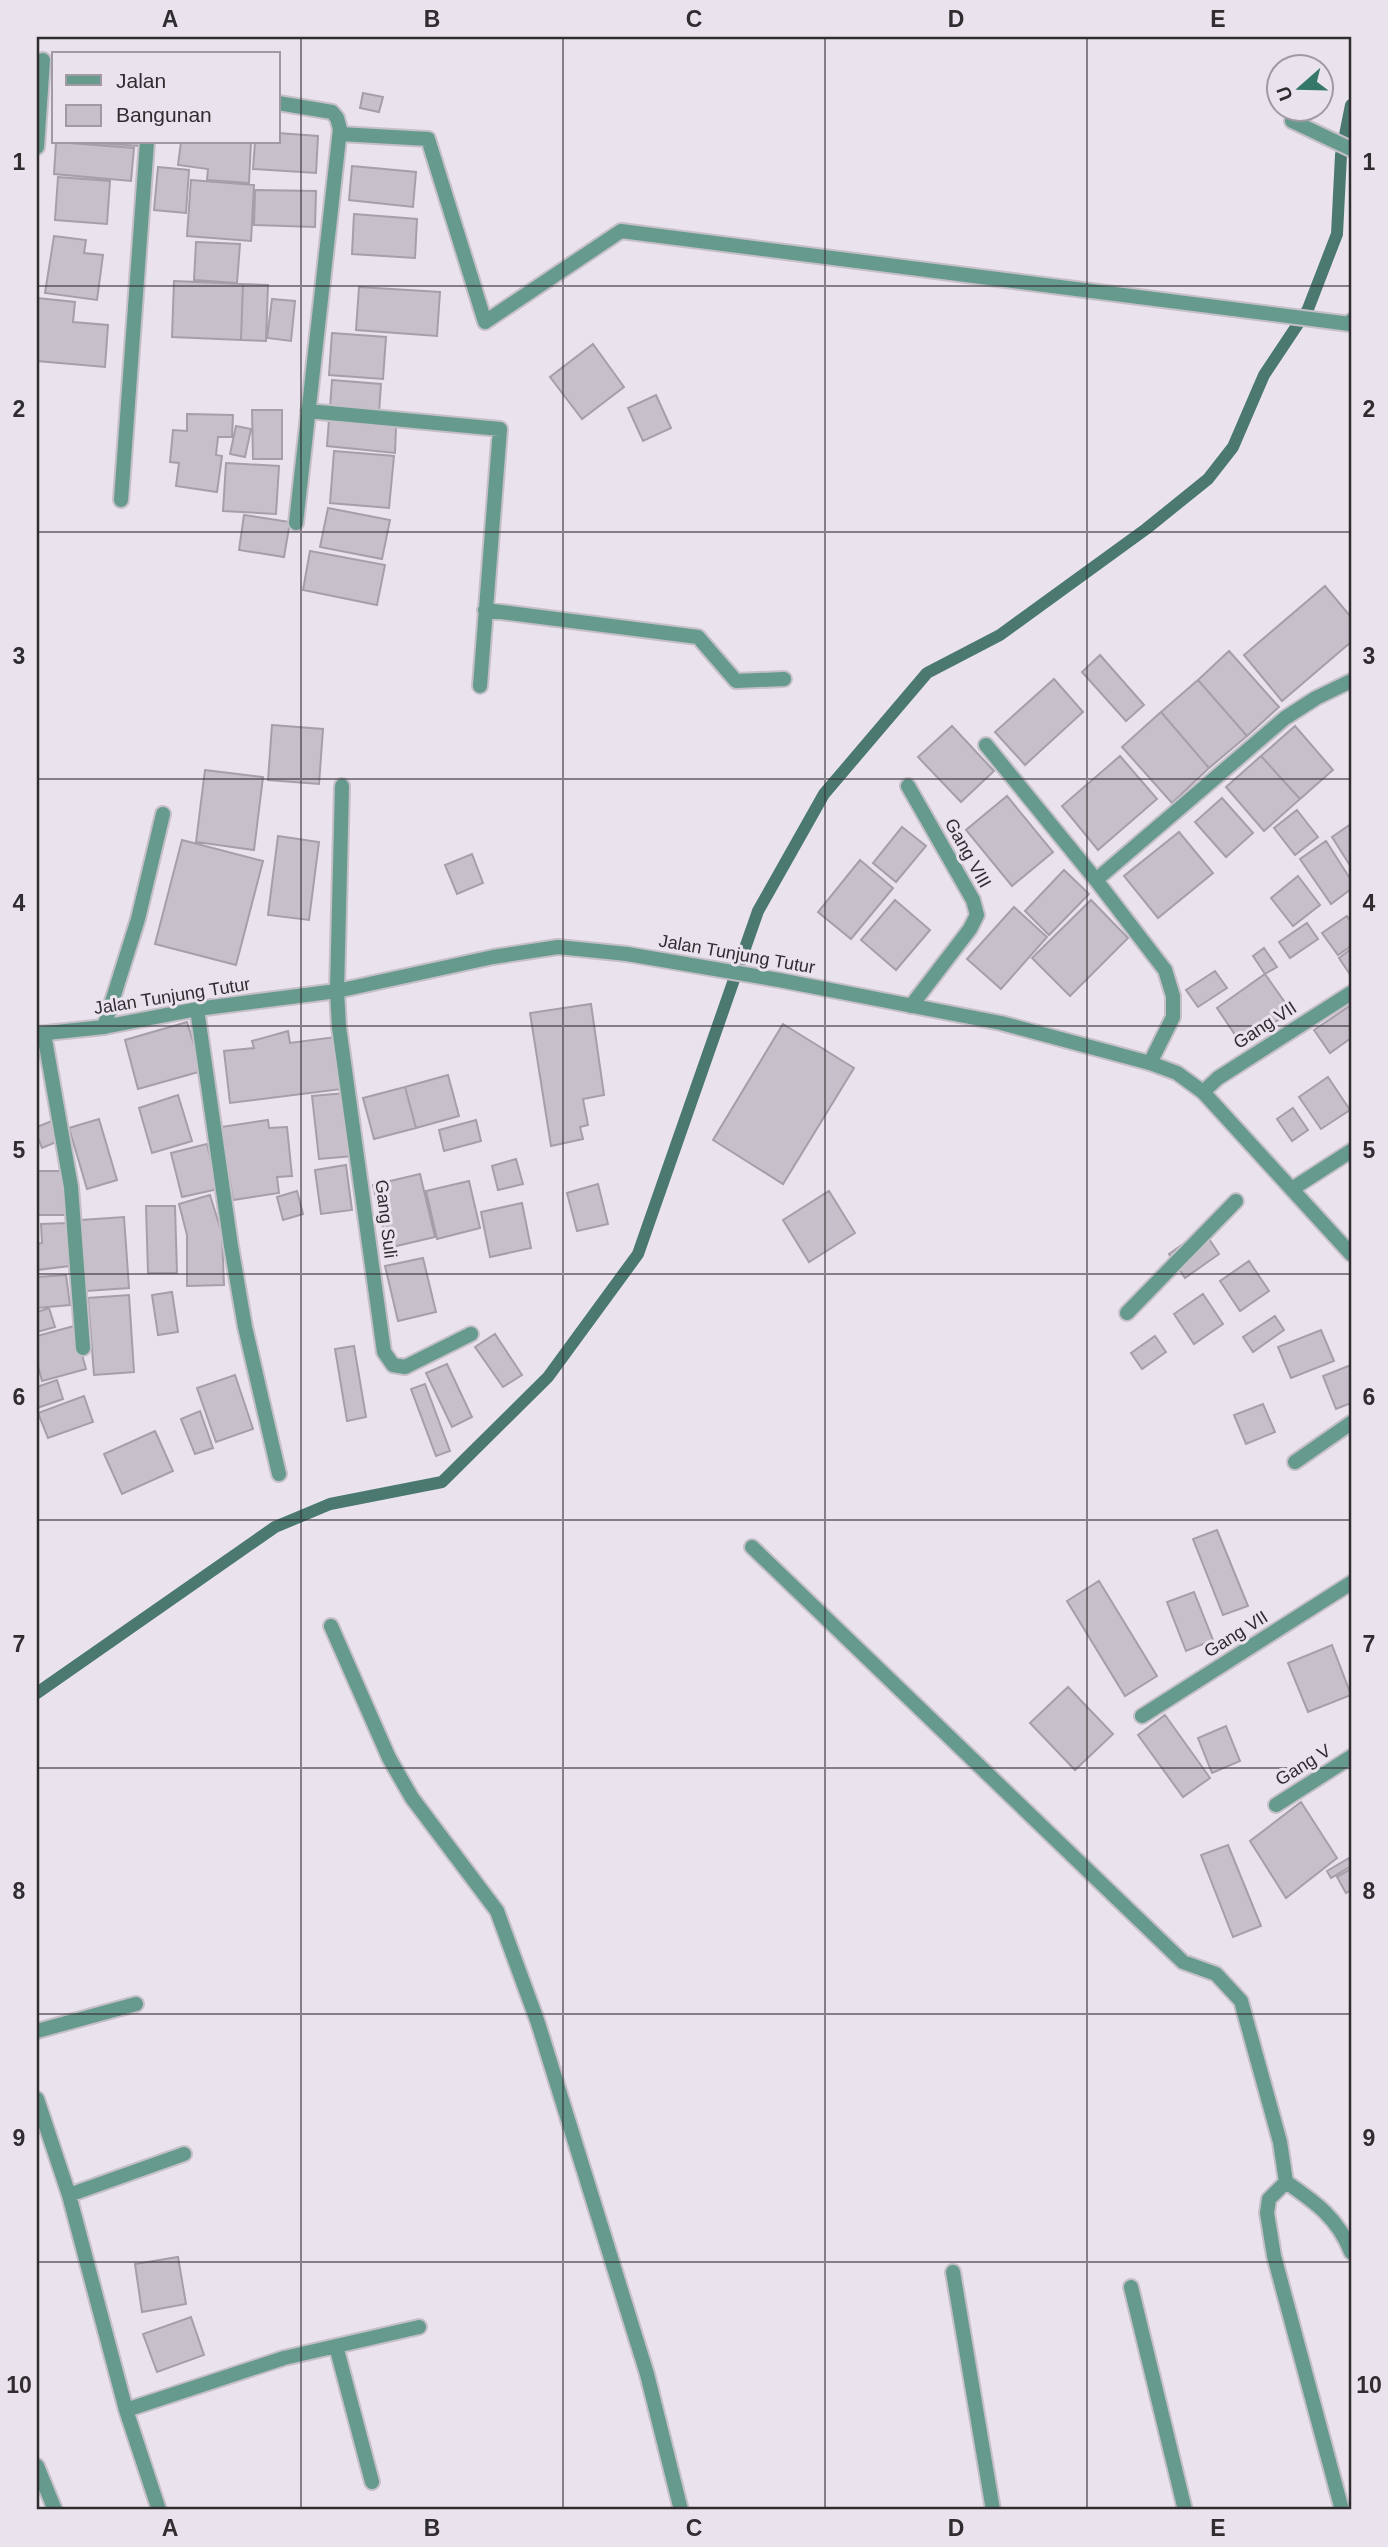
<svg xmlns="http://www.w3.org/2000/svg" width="1388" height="2547" font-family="Arial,sans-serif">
	<rect width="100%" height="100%" fill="#eae3ee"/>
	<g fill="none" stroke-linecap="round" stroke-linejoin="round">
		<path stroke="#4b796f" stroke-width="12" d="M 37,1693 L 275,1527 L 330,1504 L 442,1482 L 548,1377 L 638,1254 L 758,911 L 824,794 L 927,673 L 1000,635 L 1146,529 L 1208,479 L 1233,447 L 1264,375 L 1308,309 L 1337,234 L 1341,155 L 1351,105"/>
	</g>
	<path fill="#c7c0cb" stroke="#a69faa" stroke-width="2" d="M 363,93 L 383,97 L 379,112 L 360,108 Z
		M 278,133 L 318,136 L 316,173 L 253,169 L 255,142 L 278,142 Z
		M 56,142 L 134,148 L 131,181 L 54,174 Z
		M 82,142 L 138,142 L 138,146 Z
		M 181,142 L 251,142 L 249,183 L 207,180 L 208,169 L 178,165 Z
		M 352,166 L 416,172 L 413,207 L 349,200 Z
		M 158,167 L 189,170 L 186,213 L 154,210 Z
		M 58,177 L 110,181 L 107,224 L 55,220 Z
		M 191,180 L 254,185 L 251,241 L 187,236 Z
		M 255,190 L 316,191 L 315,227 L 254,225 Z
		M 354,214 L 417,219 L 415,258 L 352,254 Z
		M 54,236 L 86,240 L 84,253 L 103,255 L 97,300 L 45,293 Z
		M 196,242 L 240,244 L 237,283 L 194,280 Z
		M 174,281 L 243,284 L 241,340 L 172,337 Z
		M 243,284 L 268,285 L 266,341 L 241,340 Z
		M 359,287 L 440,292 L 437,336 L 356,330 Z
		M 37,298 L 75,302 L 73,322 L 108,325 L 105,367 L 37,361 Z
		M 272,299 L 295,301 L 291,341 L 267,338 Z
		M 332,333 L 386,337 L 383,379 L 329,375 Z
		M 593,344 L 624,387 L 582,419 L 550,377 Z
		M 332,380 L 381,384 L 379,413 L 330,408 Z
		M 656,395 L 671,428 L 643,441 L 628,408 Z
		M 252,410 L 282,410 L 282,459 L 253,459 Z
		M 187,414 L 233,415 L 232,437 L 218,437 L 216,455 L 222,456 L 217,492 L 176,486 L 179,463 L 170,462 L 173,430 L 187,431 Z
		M 329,419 L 396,427 L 395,453 L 327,446 Z
		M 236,426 L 251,429 L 245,457 L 230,454 Z
		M 334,451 L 394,456 L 389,508 L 330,503 Z
		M 226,463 L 279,466 L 276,514 L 223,511 Z
		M 328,508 L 390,520 L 382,559 L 320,547 Z
		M 244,515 L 290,522 L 284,557 L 239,550 Z
		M 310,551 L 385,565 L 377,605 L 303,590 Z
		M 1325,586 L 1351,617 L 1351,642 L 1282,701 L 1244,655 Z
		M 1229,651 L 1279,707 L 1247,736 L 1198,680 Z
		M 1100,655 L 1144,705 L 1126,721 L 1082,672 Z
		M 1054,679 L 1083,712 L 1025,765 L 995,732 Z
		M 1198,680 L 1247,736 L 1209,768 L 1161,712 Z
		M 1161,712 L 1209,768 L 1172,803 L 1122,747 Z
		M 272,725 L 323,729 L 319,784 L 268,780 Z
		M 952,726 L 994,771 L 961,802 L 918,757 Z
		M 1295,726 L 1333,770 L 1300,799 L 1261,756 Z
		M 1120,756 L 1157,799 L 1098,850 L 1062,806 Z
		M 1261,756 L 1300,799 L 1264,831 L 1226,787 Z
		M 205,770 L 263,777 L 254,850 L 196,842 Z
		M 1007,796 L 1053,852 L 1012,886 L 966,830 Z
		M 1222,798 L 1253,833 L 1226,857 L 1195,822 Z
		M 1297,810 L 1318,837 L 1295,855 L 1274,828 Z
		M 1351,824 L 1351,867 L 1332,837 Z
		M 902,827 L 926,846 L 896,882 L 873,863 Z
		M 1179,832 L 1213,873 L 1158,918 L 1124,876 Z
		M 278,836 L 319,842 L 309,920 L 268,915 Z
		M 182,840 L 263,861 L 236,965 L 155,944 Z
		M 1326,841 L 1351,880 L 1351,889 L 1331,904 L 1300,859 Z
		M 472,854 L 483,883 L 457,894 L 445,865 Z
		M 860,860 L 893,888 L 851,939 L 818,912 Z
		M 1064,870 L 1089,894 L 1049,935 L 1025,911 Z
		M 1298,876 L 1320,905 L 1293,926 L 1271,898 Z
		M 895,900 L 930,930 L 896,970 L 861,940 Z
		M 1091,900 L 1128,938 L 1070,996 L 1032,958 Z
		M 1014,907 L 1047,937 L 1001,989 L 967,959 Z
		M 1347,916 L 1351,922 L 1351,946 L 1338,955 L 1322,933 Z
		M 1307,923 L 1318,939 L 1290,958 L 1279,942 Z
		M 1264,948 L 1277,967 L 1265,974 L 1253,956 Z
		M 1351,949 L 1351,976 L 1339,958 Z
		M 1215,971 L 1227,988 L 1198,1007 L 1186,990 Z
		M 1265,974 L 1291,1011 L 1242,1045 L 1217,1008 Z
		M 591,1004 L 604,1095 L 583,1099 L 588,1125 L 580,1127 L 583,1139 L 551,1146 L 530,1013 Z
		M 1351,1005 L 1351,1038 L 1330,1053 L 1314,1030 Z
		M 187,1022 L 202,1071 L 138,1089 L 125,1040 Z
		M 783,1024 L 854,1068 L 783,1184 L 713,1140 Z
		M 288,1031 L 290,1043 L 335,1037 L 342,1089 L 230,1103 L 224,1051 L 254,1048 L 252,1041 Z
		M 448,1075 L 459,1116 L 416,1128 L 405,1087 Z
		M 1328,1077 L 1350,1110 L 1321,1129 L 1299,1097 Z
		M 405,1087 L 416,1128 L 374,1139 L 363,1098 Z
		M 346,1093 L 353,1156 L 319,1159 L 312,1096 Z
		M 178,1095 L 192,1141 L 152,1153 L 139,1108 Z
		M 1293,1108 L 1308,1130 L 1292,1141 L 1277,1119 Z
		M 99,1119 L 117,1180 L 87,1189 L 69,1128 Z
		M 54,1120 L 61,1140 L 42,1148 L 37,1135 L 37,1127 Z
		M 268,1120 L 269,1128 L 287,1127 L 292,1176 L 277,1177 L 279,1193 L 233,1200 L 221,1127 Z
		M 476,1120 L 481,1141 L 444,1151 L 439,1130 Z
		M 207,1144 L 218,1189 L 182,1197 L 171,1153 Z
		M 516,1159 L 523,1184 L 498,1190 L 492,1166 Z
		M 346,1165 L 352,1210 L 321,1214 L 315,1170 Z
		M 37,1171 L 65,1171 L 65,1215 L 37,1215 Z
		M 420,1174 L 435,1237 L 388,1248 L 373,1185 Z
		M 469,1181 L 480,1228 L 437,1239 L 426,1191 Z
		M 598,1184 L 608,1224 L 577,1231 L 567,1193 Z
		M 297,1191 L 303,1214 L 283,1220 L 277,1197 Z
		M 829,1191 L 855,1233 L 809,1262 L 783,1220 Z
		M 210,1195 L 222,1234 L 224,1285 L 187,1286 L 187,1235 L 179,1204 Z
		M 522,1203 L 531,1248 L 490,1257 L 481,1212 Z
		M 146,1206 L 175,1206 L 177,1273 L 148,1273 Z
		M 124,1217 L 129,1288 L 86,1291 L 81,1220 Z
		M 67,1223 L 69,1266 L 37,1270 L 37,1244 L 42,1243 L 41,1224 Z
		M 1203,1230 L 1219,1254 L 1185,1278 L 1169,1254 Z
		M 423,1258 L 436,1312 L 398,1321 L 385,1266 Z
		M 1249,1261 L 1269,1291 L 1240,1311 L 1220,1281 Z
		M 66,1275 L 70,1305 L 37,1308 L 37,1277 Z
		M 172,1292 L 178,1332 L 158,1335 L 152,1295 Z
		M 1203,1294 L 1223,1324 L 1194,1344 L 1174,1314 Z
		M 129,1295 L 134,1372 L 94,1375 L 88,1298 Z
		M 49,1308 L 55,1327 L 37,1332 L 37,1312 Z
		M 1275,1316 L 1284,1330 L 1253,1352 L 1243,1337 Z
		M 74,1326 L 86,1369 L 42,1381 L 37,1362 L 37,1336 Z
		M 1321,1330 L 1334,1361 L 1291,1378 L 1278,1347 Z
		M 495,1334 L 522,1375 L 503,1387 L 475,1347 Z
		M 1155,1336 L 1166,1352 L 1142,1369 L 1131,1353 Z
		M 354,1346 L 366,1417 L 347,1421 L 335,1349 Z
		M 447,1364 L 472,1417 L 452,1427 L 426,1373 Z
		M 1351,1365 L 1351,1403 L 1336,1409 L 1323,1376 Z
		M 235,1375 L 253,1429 L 216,1442 L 197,1388 Z
		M 57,1380 L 63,1399 L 37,1408 L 37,1387 Z
		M 425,1384 L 450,1451 L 436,1456 L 411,1389 Z
		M 84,1396 L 93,1422 L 48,1438 L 38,1413 Z
		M 1263,1404 L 1275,1432 L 1246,1444 L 1234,1415 Z
		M 200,1411 L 213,1448 L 195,1454 L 181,1419 Z
		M 155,1431 L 173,1471 L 122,1494 L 104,1454 Z
		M 1217,1530 L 1248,1606 L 1223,1615 L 1193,1539 Z
		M 1099,1581 L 1157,1676 L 1125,1696 L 1067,1601 Z
		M 1194,1592 L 1213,1640 L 1186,1651 L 1167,1602 Z
		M 1332,1645 L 1351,1695 L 1308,1712 L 1288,1663 Z
		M 1068,1687 L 1113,1734 L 1075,1770 L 1030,1723 Z
		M 1165,1715 L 1210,1778 L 1183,1797 L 1138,1735 Z
		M 1226,1726 L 1240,1761 L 1212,1773 L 1198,1738 Z
		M 1301,1802 L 1337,1858 L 1286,1898 L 1250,1841 Z
		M 1228,1845 L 1261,1926 L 1233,1937 L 1201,1855 Z
		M 1349,1858 L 1351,1866 L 1331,1878 L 1327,1871 Z
		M 1351,1869 L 1351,1890 L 1346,1893 L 1337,1877 Z
		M 178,2257 L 186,2304 L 142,2312 L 135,2264 Z
		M 191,2317 L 204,2355 L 157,2372 L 143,2334 Z"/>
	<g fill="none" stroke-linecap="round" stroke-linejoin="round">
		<defs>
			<path id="minor" d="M 278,103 L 332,112 L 337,118 L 340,129 L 296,523
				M 1292,121 L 1351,149
				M 340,134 L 428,139 L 485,322 L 621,231 L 1350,324 L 1351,321
				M 37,147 L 43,60
				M 308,411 L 500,429 L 480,686
				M 121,500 L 147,142
				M 485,610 L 698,637 L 736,681 L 784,679
				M 986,745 L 1096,880 L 1165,970 L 1173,996 L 1173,1017 L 1150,1063
				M 342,786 L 337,991 L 339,1027 L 384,1352 L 393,1365 L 405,1367 L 471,1334
				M 908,786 L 973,900 L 977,915 L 970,929 L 911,1006
				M 1096,880 L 1285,718 L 1316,698 L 1351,681
				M 197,1009 L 231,1246 L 245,1327 L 279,1474
				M 104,1027 L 138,919 L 163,814
				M 44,1034 L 71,1187 L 83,1348
				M 1203,1092 L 1218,1078 L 1351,993
				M 1292,1189 L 1351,1151
				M 1127,1313 L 1236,1201
				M 1295,1462 L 1351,1423
				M 752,1547 L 1183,1962 L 1216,1974 L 1241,2001 L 1280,2142 L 1286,2182 L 1269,2199 L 1267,2213 L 1274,2256 L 1342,2510
				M 331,1626 L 389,1758 L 412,1798 L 497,1911 L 538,2023 L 647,2374 L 681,2510
				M 1142,1716 L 1351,1583
				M 1276,1805 L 1351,1757
				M 37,2031 L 136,2004
				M 37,2099 L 69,2195 L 126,2410
				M 1286,2182 C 1315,2202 1338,2218 1351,2252
				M 69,2195 L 184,2154
				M 953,2272 L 993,2510
				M 1131,2287 L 1185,2510
				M 336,2346 L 372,2482
				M 37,2466 L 55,2510
				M 159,2510 L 126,2410 L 284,2358 L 419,2327"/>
			<path id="tertiary" d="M 37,1034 L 104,1027 L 197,1009 L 337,991 L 493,957 L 558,947 L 627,954 L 779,980 L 1001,1023 L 1150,1063 L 1177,1073 L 1203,1092 L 1351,1254"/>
		</defs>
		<use href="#minor" stroke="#c5bfc8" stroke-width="18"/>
		<use href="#tertiary" stroke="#c5bfc8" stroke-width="18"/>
		<use href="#minor" stroke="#659a8d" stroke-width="14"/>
		<use href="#tertiary" stroke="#659a8d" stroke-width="14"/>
	</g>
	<path fill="none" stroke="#302d31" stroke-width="2" stroke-opacity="0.55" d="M 301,37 L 301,2510M 563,37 L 563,2510M 825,37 L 825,2510M 1087,37 L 1087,2510M 37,286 L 1351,286M 37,532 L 1351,532M 37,779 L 1351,779M 37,1026 L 1351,1026M 37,1274 L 1351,1274M 37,1520 L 1351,1520M 37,1768 L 1351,1768M 37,2014 L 1351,2014M 37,2262 L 1351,2262"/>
	<g text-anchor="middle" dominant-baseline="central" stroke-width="6" stroke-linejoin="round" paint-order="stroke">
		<g font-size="18" fill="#302d31" stroke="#eae3ee">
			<text transform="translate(968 853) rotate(61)">Gang VIII</text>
			<text transform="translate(737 954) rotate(10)">Jalan Tunjung Tutur</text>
			<text transform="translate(172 996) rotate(-9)">Jalan Tunjung Tutur</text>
			<text transform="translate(1265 1025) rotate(-33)">Gang VII</text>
			<text transform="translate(386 1219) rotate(83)">Gang Suli</text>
			<text transform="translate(1236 1634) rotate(-32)">Gang VII</text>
			<text transform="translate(1303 1765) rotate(-32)">Gang V</text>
		</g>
	</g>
	<rect width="1388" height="2547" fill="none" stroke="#eae3ee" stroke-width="77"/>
	<rect x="52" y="52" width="228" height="91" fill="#eae3ee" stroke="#a09aa2" stroke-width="2"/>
	<rect x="66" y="75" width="35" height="10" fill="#659a8d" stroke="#a09aa2" stroke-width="2"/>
	<text x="116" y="88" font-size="21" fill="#302d31">Jalan</text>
	<rect x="66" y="105" width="35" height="21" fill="#c7c0cb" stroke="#a09aa2" stroke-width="2"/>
	<text x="116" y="122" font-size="21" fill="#302d31">Bangunan</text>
	<g transform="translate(1300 88) rotate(250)"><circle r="33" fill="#eae3ee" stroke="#a09aa2" stroke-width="2"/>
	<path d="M0-5L12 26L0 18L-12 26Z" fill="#35786a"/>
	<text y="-10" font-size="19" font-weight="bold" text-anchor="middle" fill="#302d31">U</text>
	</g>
	<rect x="38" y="38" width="1312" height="2470" fill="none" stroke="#302d31" stroke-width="2.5"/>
	<g font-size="23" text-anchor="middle" font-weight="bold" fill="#302d31">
		<text x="170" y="27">A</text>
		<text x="432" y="27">B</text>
		<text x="694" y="27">C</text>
		<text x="956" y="27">D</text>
		<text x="1218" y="27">E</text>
		<text x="19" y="170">1</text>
		<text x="1369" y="170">1</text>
		<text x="19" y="417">2</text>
		<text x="1369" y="417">2</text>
		<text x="19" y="664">3</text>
		<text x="1369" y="664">3</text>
		<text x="19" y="911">4</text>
		<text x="1369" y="911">4</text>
		<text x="19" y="1158">5</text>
		<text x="1369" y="1158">5</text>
		<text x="19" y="1405">6</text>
		<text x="1369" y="1405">6</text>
		<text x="19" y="1652">7</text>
		<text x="1369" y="1652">7</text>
		<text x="19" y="1899">8</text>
		<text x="1369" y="1899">8</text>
		<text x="19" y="2146">9</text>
		<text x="1369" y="2146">9</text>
		<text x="19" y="2393">10</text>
		<text x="1369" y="2393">10</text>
		<text x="170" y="2536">A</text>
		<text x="432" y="2536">B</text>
		<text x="694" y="2536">C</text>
		<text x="956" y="2536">D</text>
		<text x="1218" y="2536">E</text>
	</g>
</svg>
